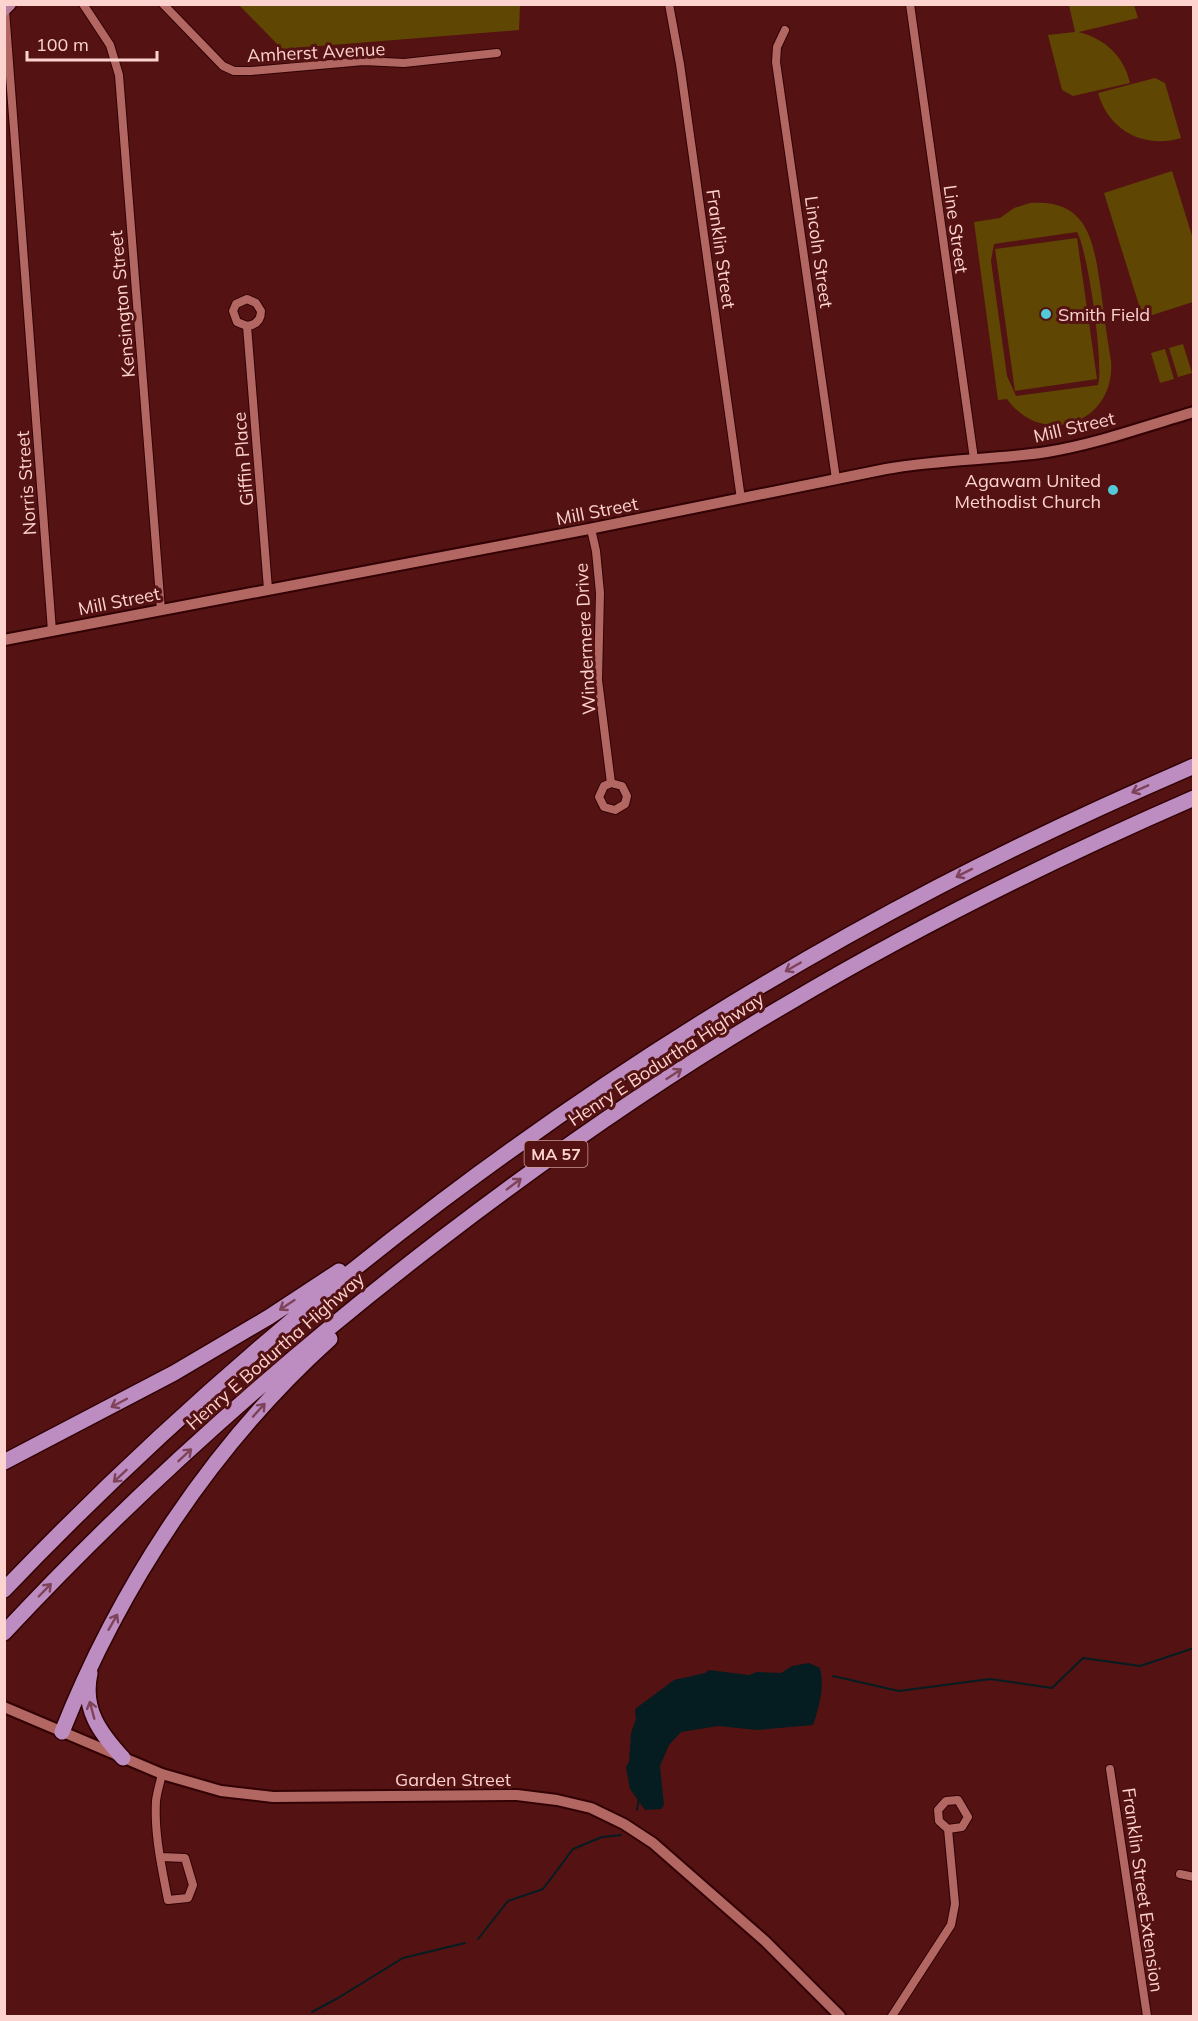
<svg xmlns="http://www.w3.org/2000/svg" width="1198" height="2021" font-family="Mulish,sans-serif">
	<rect width="100%" height="100%" fill="#541213"/>
	<path fill="#5f4603" fill-rule="evenodd" d="M 239,5 L 520,5 L 519,30 L 282,49 Z
		M 1069,5 L 1134,5 L 1138,18 L 1079,32 C 1105,39 1124,56 1130,83 L 1073,96 L 1062,90 L 1048,35 L 1075,32 Z
		M 1155,78 L 1165,83 L 1181,138 C 1144,149 1109,131 1098,93 Z
		M 1172,171 L 1193,239 L 1193,302 L 1143,318 L 1104,193 Z
		M 1030,203 C 1091,198 1094,246 1101,291 C 1104,315 1107,338 1111,361 C 1116,423 1043,449 1007,399 L 998,400 L 974,222 L 1000,218 L 1014,208 ZM 1077,232 C 1088,251 1104,364 1098,385 L 1016,396 L 1007,376 L 991,261 L 994,244 Z
		M 1077,238 L 1097,379 L 1015,391 L 995,249 Z
		M 1183,344 L 1192,373 L 1178,377 L 1169,348 Z
		M 1165,349 L 1174,379 L 1160,383 L 1151,353 Z"/>
	<path fill="#051d20" d="M 809,1663 L 820,1668 C 825,1686 819,1707 813,1725 L 757,1730 L 718,1726 L 681,1732 L 669,1745 L 660,1766 L 664,1805 L 661,1809 L 645,1810 L 630,1789 L 626,1767 L 629,1762 L 631,1733 L 636,1719 L 635,1709 L 674,1680 L 705,1673 L 709,1670 L 749,1675 L 757,1672 L 781,1673 L 792,1666 Z"/>
	<g fill="none" stroke-linecap="round" stroke-linejoin="round">
		<path stroke="#051d20" stroke-width="2" d="M 833,1676 L 899,1691 L 990,1679 L 1052,1688 L 1083,1658 L 1140,1666 L 1194,1648
			M 637,1810 L 639,1798
			M 478,1939 L 508,1901 L 543,1889 L 573,1849 L 602,1837 L 621,1835
			M 312,2012 L 338,1998 L 403,1958 L 465,1943
			M 300,2016 L 302,2016"/>
		<defs>
			<path id="minor" d="M 83,4 L 110,45 L 119,75 L 161,610
				M 163,4 L 223,66 L 234,71 L 251,71 L 364,61 L 404,63 L 497,53
				M 669,4 L 680,64 L 741,499
				M 910,4 L 974,459
				M 5,10 L 52,631
				M 785,30 L 777,47 L 776,62 L 836,479
				M 247,326 L 237,322 L 233,311 L 236,304 L 247,299 L 256,303 L 261,311 C 261,320 256,325 247,326 L 268,589
				M 591,529 L 596,551 L 600,593 L 598,680 L 611,783 L 604,786 L 599,797 L 604,807 L 615,810 L 625,804 L 627,796 L 622,786 L 611,783
				M 1110,1769 L 1147,2016
				M 161,1857 L 185,1858 L 193,1885 L 188,1898 L 168,1900 C 162,1869 154,1834 156,1801 C 157,1792 160,1783 162,1774
				M 1180,1874 L 1194,1877
				M 892,2016 L 951,1925 L 955,1904 L 948,1829 L 939,1821 L 938,1810 L 946,1801 L 958,1800 L 968,1817 L 962,1827 L 948,1829"/>
			<path id="tertiary" d="M 4,640 L 589,529 L 886,469 C 940,459 994,460 1047,452 C 1097,444 1145,426 1194,412
				M 4,1707 L 162,1774 L 221,1791 L 273,1797 L 517,1795 L 557,1800 L 591,1808 L 624,1824 L 653,1843 L 765,1941 L 840,2016"/>
			<path id="primary" d="M 4,10 L 10,4"/>
			<path id="motorway" d="M 4,1462 L 174,1373 L 269,1317 L 339,1271
				M 4,1590 C 274,1308 590,1069 936,888 C 1020,844 1106,804 1194,766
				M 4,1633 C 138,1489 285,1359 441,1239 C 552,1154 667,1074 787,1004 C 918,926 1054,859 1194,798
				M 90,1673 C 82,1709 100,1733 123,1758
				M 62,1732 C 120,1586 213,1444 330,1339"/>
		</defs>
		<use href="#minor" stroke="#310104" stroke-width="10"/>
		<use href="#tertiary" stroke="#310104" stroke-width="14"/>
		<use href="#primary" stroke="#310104" stroke-width="15"/>
		<use href="#motorway" stroke="#310104" stroke-width="18"/>
		<use href="#minor" stroke="#b26762" stroke-width="8"/>
		<use href="#tertiary" stroke="#b26762" stroke-width="10"/>
		<use href="#primary" stroke="#b97e9b" stroke-width="12"/>
		<use href="#motorway" stroke="#bd8dc1" stroke-width="15"/>
	</g>
	<defs><path id="oneway-shaft" d="M-6 0H5M1.5-3L5.5 0L1.5 3" fill="none" stroke-width="1.6" stroke-linecap="round" stroke-linejoin="round" transform="scale(1.5)"/></defs>
	<g stroke="#7e4359">
		<use href="#oneway-shaft" transform="translate(1140 789) rotate(156)"/>
		<use href="#oneway-shaft" transform="translate(964 873) rotate(153)"/>
		<use href="#oneway-shaft" transform="translate(793 967) rotate(150)"/>
		<use href="#oneway-shaft" transform="translate(674 1074) rotate(-33)"/>
		<use href="#oneway-shaft" transform="translate(514 1184) rotate(-37)"/>
		<use href="#oneway-shaft" transform="translate(287 1305) rotate(146)"/>
		<use href="#oneway-shaft" transform="translate(119 1403) rotate(152)"/>
		<use href="#oneway-shaft" transform="translate(259 1410) rotate(-48)"/>
		<use href="#oneway-shaft" transform="translate(185 1455) rotate(-43)"/>
		<use href="#oneway-shaft" transform="translate(120 1476) rotate(137)"/>
		<use href="#oneway-shaft" transform="translate(45 1590) rotate(-46)"/>
		<use href="#oneway-shaft" transform="translate(113 1622) rotate(-60)"/>
		<use href="#oneway-shaft" transform="translate(92 1710) rotate(-105)"/>
	</g>
	<g fill="#52cbd7" stroke="#541213" stroke-width="2">
		<circle cx="1046" cy="314" r="6"/>
		<circle cx="1113" cy="490" r="6"/>
	</g>
	<g text-anchor="middle" dominant-baseline="central" stroke-width="6" stroke-linejoin="round" paint-order="stroke">
		<rect fill="#541213" stroke="#ca9997" stroke-width="1.5" x="524.5" y="1141" width="63" height="26" rx="4.5"/>
		<g font-size="16" font-weight="bold" fill="#fdd3cf">
			<text x="556" y="1154">MA 57</text>
		</g>
		<g font-size="18" fill="#fdd3cf" stroke="#541213">
			<text transform="translate(316 52) rotate(-3)">Amherst Avenue</text>
			<text transform="translate(956 229) rotate(82)">Line Street</text>
			<text transform="translate(721 249) rotate(82)">Franklin Street</text>
			<text transform="translate(819 252) rotate(82)">Lincoln Street</text>
			<text transform="translate(122 304) rotate(-95)">Kensington Street</text>
			<text transform="translate(1074 427) rotate(-13)">Mill Street</text>
			<text transform="translate(243 459) rotate(-95)">Giffin Place</text>
			<text transform="translate(26 483) rotate(-94)">Norris Street</text>
			<text transform="translate(597 511) rotate(-11)">Mill Street</text>
			<text transform="translate(119 601) rotate(-11)">Mill Street</text>
			<text transform="translate(585 639) rotate(-93)">Windermere Drive</text>
			<text transform="translate(666 1059) rotate(-33)">Henry E Bodurtha Highway</text>
			<text transform="translate(275 1351) rotate(-41)">Henry E Bodurtha Highway</text>
			<text x="453" y="1779">Garden Street</text>
			<text transform="translate(1143 1890) rotate(82)">Franklin Street Extension</text>
		</g>
		<g font-size="18" fill="#fdd3cf" stroke="#541213" text-anchor="start">
			<text x="1058" y="314">Smith Field</text>
			<text x="1101" y="480" text-anchor="end">Agawam United<tspan x="1101" dy="21">Methodist Church</tspan></text>
		</g>
	</g>
	<rect width="1198" height="2021" fill="none" stroke="#fdd3cf" stroke-width="12"/>
	<path d="M27 51v9h130v-9" fill="none" stroke="#fdd3cf" stroke-width="3"/>
	<text x="36" y="51" font-size="18" fill="#fdd3cf" stroke="#541213" stroke-width="4.5" paint-order="stroke">100 m</text>
</svg>
